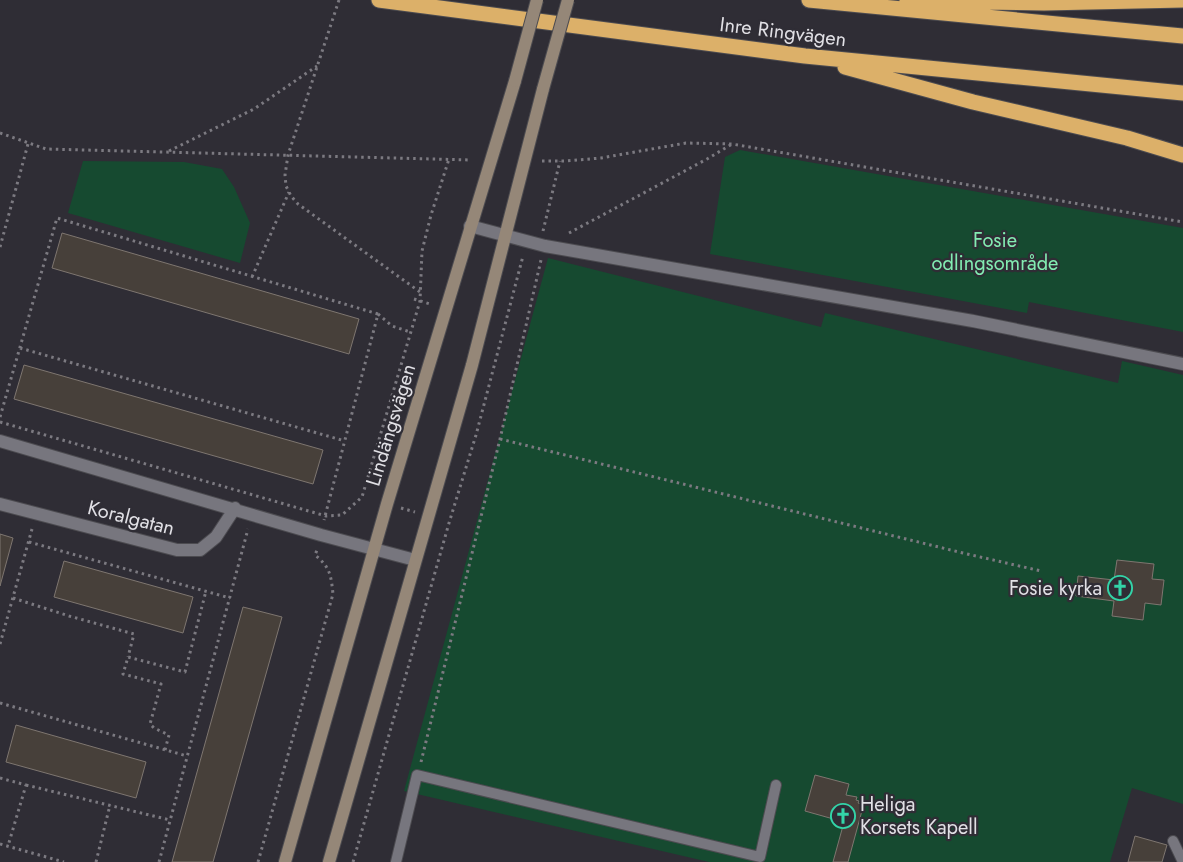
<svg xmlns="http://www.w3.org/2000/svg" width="1183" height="862" font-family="Jost,sans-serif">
	<rect width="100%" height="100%" fill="#2f2d35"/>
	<path fill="#164a30" d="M 740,150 L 1183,228 L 1183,332 L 1029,302 L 1027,313 L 710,254 L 725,157 Z
		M 83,161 L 184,162 L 222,169 L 234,187 L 250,223 L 240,263 L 68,213 Z
		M 548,258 L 821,327 L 825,313 L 1118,383 L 1122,361 L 1183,375 L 1183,804 L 1132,788 L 1110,862 L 709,862 L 404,791 Z"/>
	<path fill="#47403a" stroke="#7e7670" d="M 62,233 L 359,319 L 349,354 L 52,268 Z
		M 24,365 L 323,450 L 313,484 L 14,399 Z
		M 0,534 L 13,538 L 0,586 Z
		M 1117,560 L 1154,564 L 1152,579 L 1164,580 L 1161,605 L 1145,603 L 1143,620 L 1112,616 L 1114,601 L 1076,596 L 1078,576 L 1114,580 Z
		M 64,561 L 193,597 L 183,633 L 54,597 Z
		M 243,607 L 282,617 L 213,862 L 172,862 Z
		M 16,725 L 146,762 L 136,798 L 6,762 Z
		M 815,775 L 849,784 L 846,795 L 857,797 L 856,800 L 859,801 L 858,803 L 861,804 L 861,806 L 863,807 L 848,862 L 833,862 L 844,822 L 805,811 Z
		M 1135,836 L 1167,845 L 1162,862 L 1128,862 Z"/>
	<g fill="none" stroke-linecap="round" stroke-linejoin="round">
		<defs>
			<path id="lane" d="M 1173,841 L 1183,862
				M 396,862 L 417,775 L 760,857 L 776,785"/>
			<path id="street" d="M 470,226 L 545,246 L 973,321 L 1183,364
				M 0,441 L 321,535 L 415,560
				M 0,504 L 177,550 L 200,550 L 216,537 L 235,508"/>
			<path id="secondary" d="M 285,862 L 387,504 L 515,81
				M 329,862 L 472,365 L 543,89"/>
			<path id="highway" d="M 379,0 L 805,56 L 1183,93
				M 809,0 L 1183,36
				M 907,1 L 1044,3 L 1183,0
				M 845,67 L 973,102 L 1127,138 L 1183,155"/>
		</defs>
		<use href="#lane" stroke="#4c4b50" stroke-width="12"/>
		<use href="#street" stroke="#4c4b50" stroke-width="14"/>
		<use href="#secondary" stroke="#4c4b50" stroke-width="14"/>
		<use href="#highway" stroke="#4c4b50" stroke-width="17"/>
		<path stroke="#7c7a81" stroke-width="3" stroke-dasharray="2.5 4" stroke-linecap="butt" d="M 339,0 L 288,155 L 285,175 L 286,186 L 291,196 L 298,204 L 420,292
			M 0,133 L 46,149 L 471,160
			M 169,151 L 254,109 L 317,66
			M 542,161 L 566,161 L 601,158 L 686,143 L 732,144 L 1183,222
			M 543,231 L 560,161
			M 569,233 L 707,159 L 732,144
			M 0,247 L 28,144
			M 252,277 L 289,192
			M 414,299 L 430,304
			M 378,314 L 392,326 L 410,332
			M 20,348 L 345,441
			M 0,417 L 57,218 L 378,314 L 324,520
			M 0,422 L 326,516 L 342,515 L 362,497 L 420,301 L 422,251 L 431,215 L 449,159
			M 500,439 L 963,553 L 1041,571
			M 401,508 L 415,512
			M 29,542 L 230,598
			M 13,598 L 69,616 L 134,634 L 128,657
			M 0,644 L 32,529
			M 0,703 L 187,756
			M 165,750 L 169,735 L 154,728 L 150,724 L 161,684 L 123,674 L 128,657 L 185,672 L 206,591
			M 421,762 L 500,439 L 541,260
			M 0,778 L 26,785 L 8,846
			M 26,785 L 170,820
			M 0,844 L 64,862
			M 96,862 L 110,805
			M 159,862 L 248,529
			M 258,862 L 333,594 C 331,575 330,567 315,555 L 317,550
			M 353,862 L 449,523 L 476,435 L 523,256"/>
		<use href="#lane" stroke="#77767e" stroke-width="10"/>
		<use href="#street" stroke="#77767e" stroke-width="12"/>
		<use href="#secondary" stroke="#958778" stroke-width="12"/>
		<use href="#highway" stroke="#dcb069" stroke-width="15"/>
		<defs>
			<path id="secondary-bridge" d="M 515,81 L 537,0
				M 543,89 L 568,0"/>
		</defs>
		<use href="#secondary-bridge" stroke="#4c4b50" stroke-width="14" stroke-linecap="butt"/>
		<use href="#secondary-bridge" stroke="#958778" stroke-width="12"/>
	</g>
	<defs>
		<symbol id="church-ring" viewBox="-11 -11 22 22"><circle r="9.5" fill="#2f2d35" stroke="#33d4a8" stroke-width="1.5"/><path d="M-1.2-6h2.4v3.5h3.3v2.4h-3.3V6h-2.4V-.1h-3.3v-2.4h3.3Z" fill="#33d4a8"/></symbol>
	</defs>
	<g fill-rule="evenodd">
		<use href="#church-ring" x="1106" y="574" width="28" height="28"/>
		<use href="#church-ring" x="829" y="802" width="28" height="28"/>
	</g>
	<g text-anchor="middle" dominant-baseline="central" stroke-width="4.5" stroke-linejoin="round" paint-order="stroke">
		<g font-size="20" fill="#e1e0e5" stroke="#2f2d35">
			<text transform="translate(783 32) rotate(7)">Inre Ringvägen</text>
			<text transform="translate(391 425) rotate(-73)">Lindängsvägen</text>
			<text transform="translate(131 518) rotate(14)">Koralgatan</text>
		</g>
		<g font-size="20" fill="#83ecb2" stroke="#2f2d35">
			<text x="995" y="240">Fosie<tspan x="995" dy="23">odlingsområde</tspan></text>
		</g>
		<g font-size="20" fill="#e1e0e5" stroke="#2f2d35" text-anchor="end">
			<text x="1102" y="588">Fosie kyrka</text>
			<text x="860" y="804" text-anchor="start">Heliga<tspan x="860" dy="23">Korsets Kapell</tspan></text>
		</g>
	</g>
</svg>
